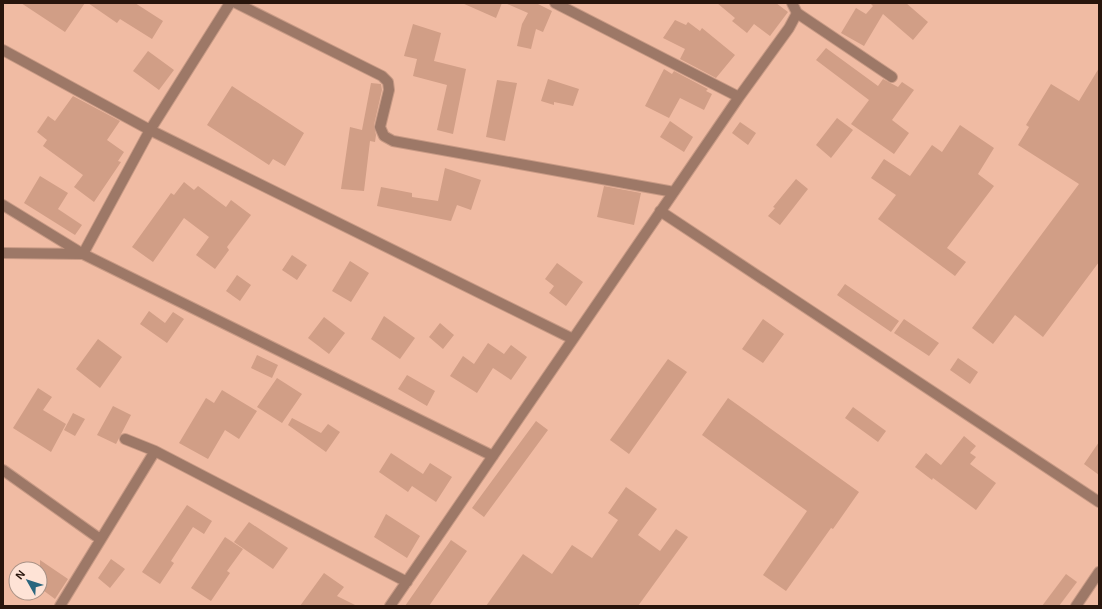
<svg xmlns="http://www.w3.org/2000/svg" width="1102" height="609" font-family="Arial,sans-serif">
	<rect width="100%" height="100%" fill="#f0bba3"/>
	<path fill="#d19e86" d="M 21,3 L 85,3 L 65,32 Z
		M 88,3 L 135,3 L 163,21 L 152,39 L 120,19 L 117,23 Z
		M 462,3 L 502,3 L 496,18 Z
		M 505,3 L 536,3 L 552,11 L 543,32 L 536,29 L 531,49 L 517,46 L 522,24 L 528,13 Z
		M 717,3 L 776,3 L 788,12 L 770,36 L 754,24 L 747,33 L 732,21 L 735,18 Z
		M 870,3 L 906,3 L 928,22 L 913,40 L 883,14 L 864,46 L 841,33 L 856,8 L 866,14 L 873,6 Z
		M 675,20 L 686,25 L 688,22 L 700,31 L 702,28 L 735,55 L 716,78 L 680,59 L 685,49 L 663,38 Z
		M 413,24 L 441,33 L 434,61 L 466,69 L 453,134 L 437,130 L 447,85 L 413,76 L 417,59 L 404,56 Z
		M 826,48 L 878,86 L 883,79 L 898,87 L 902,82 L 914,90 L 892,120 L 909,133 L 894,154 L 851,124 L 869,100 L 816,60 Z
		M 148,51 L 174,70 L 159,90 L 133,71 Z
		M 1099,68 L 1099,262 L 1043,337 L 1015,315 L 993,344 L 972,328 L 1079,184 L 1018,145 L 1029,127 L 1026,125 L 1051,84 L 1079,101 Z
		M 664,69 L 672,74 L 674,71 L 708,89 L 706,91 L 712,94 L 704,110 L 680,98 L 669,118 L 645,106 Z
		M 548,79 L 579,89 L 573,106 L 554,102 L 554,105 L 541,101 Z
		M 497,80 L 517,83 L 505,141 L 486,137 Z
		M 371,83 L 381,84 L 382,90 L 374,125 L 376,135 L 375,142 L 370,141 L 364,191 L 341,189 L 350,127 L 362,130 Z
		M 232,86 L 304,133 L 285,166 L 273,159 L 269,165 L 207,125 Z
		M 73,96 L 120,121 L 107,140 L 124,152 L 118,161 L 121,162 L 94,202 L 74,187 L 83,175 L 43,146 L 47,140 L 37,132 L 48,116 L 55,121 Z
		M 837,118 L 853,130 L 831,158 L 816,145 Z
		M 670,121 L 693,137 L 684,152 L 660,137 Z
		M 740,122 L 756,133 L 748,145 L 732,133 Z
		M 960,125 L 994,148 L 978,174 L 994,186 L 947,248 L 966,262 L 955,276 L 878,219 L 896,195 L 871,178 L 884,159 L 910,176 L 932,145 L 942,152 Z
		M 445,168 L 481,180 L 471,210 L 457,205 L 451,221 L 377,206 L 381,187 L 412,193 L 412,197 L 438,201 Z
		M 40,176 L 68,193 L 58,209 L 82,225 L 75,235 L 24,203 Z
		M 796,179 L 808,189 L 780,225 L 768,216 L 775,208 L 773,207 Z
		M 184,182 L 194,190 L 198,186 L 226,207 L 231,200 L 251,215 L 227,247 L 229,250 L 215,269 L 196,255 L 209,237 L 184,218 L 153,262 L 132,247 L 171,193 L 174,195 Z
		M 604,186 L 641,193 L 634,225 L 597,217 Z
		M 292,255 L 307,265 L 297,280 L 282,270 Z
		M 350,261 L 369,273 L 351,302 L 332,291 Z
		M 557,263 L 583,282 L 566,306 L 549,293 L 554,286 L 545,279 Z
		M 237,275 L 251,285 L 240,301 L 226,291 Z
		M 845,284 L 899,321 L 891,332 L 837,295 Z
		M 149,311 L 165,323 L 173,312 L 184,319 L 167,343 L 140,324 Z
		M 384,316 L 415,338 L 400,359 L 371,339 Z
		M 324,317 L 345,333 L 329,354 L 308,338 Z
		M 763,319 L 784,334 L 763,363 L 742,349 Z
		M 904,319 L 939,343 L 929,356 L 894,333 Z
		M 440,323 L 454,335 L 443,349 L 429,337 Z
		M 98,339 L 122,357 L 100,388 L 76,369 Z
		M 488,343 L 504,354 L 511,345 L 527,357 L 511,380 L 493,368 L 477,393 L 450,376 L 463,356 L 474,364 Z
		M 257,355 L 278,365 L 272,378 L 251,368 Z
		M 958,358 L 978,372 L 970,384 L 950,370 Z
		M 668,359 L 687,372 L 629,454 L 610,440 Z
		M 407,375 L 435,391 L 427,406 L 398,389 Z
		M 277,378 L 302,394 L 282,423 L 257,407 Z
		M 38,388 L 52,397 L 43,410 L 66,424 L 51,452 L 13,428 Z
		M 222,390 L 257,411 L 239,439 L 225,430 L 208,459 L 179,443 L 206,398 L 214,403 Z
		M 728,398 L 859,492 L 833,529 L 831,528 L 786,591 L 763,575 L 807,511 L 702,435 Z
		M 113,406 L 131,415 L 116,444 L 97,435 Z
		M 853,407 L 886,431 L 878,442 L 845,418 Z
		M 73,413 L 85,419 L 75,436 L 64,430 Z
		M 292,418 L 321,433 L 328,424 L 340,432 L 326,452 L 288,425 Z
		M 536,421 L 548,430 L 484,517 L 472,508 Z
		M 964,436 L 976,446 L 970,453 L 976,457 L 970,464 L 996,483 L 976,510 L 933,478 L 932,480 L 915,467 L 926,453 L 941,465 Z
		M 1099,442 L 1099,475 L 1084,464 Z
		M 391,453 L 423,474 L 430,463 L 452,477 L 436,502 L 412,486 L 408,492 L 379,472 Z
		M 626,487 L 657,509 L 638,535 L 660,551 L 676,529 L 688,537 L 638,606 L 486,606 L 523,554 L 552,574 L 572,545 L 592,558 L 618,520 L 608,513 Z
		M 187,505 L 212,521 L 204,534 L 193,527 L 171,561 L 174,563 L 160,584 L 142,572 Z
		M 386,514 L 420,536 L 407,558 L 374,537 Z
		M 249,522 L 288,548 L 273,569 L 234,542 Z
		M 225,537 L 243,549 L 227,571 L 230,573 L 211,601 L 191,588 Z
		M 451,540 L 467,551 L 429,606 L 405,606 Z
		M 111,559 L 125,569 L 110,588 L 98,578 Z
		M 40,560 L 68,579 L 55,599 L 40,588 Z
		M 324,573 L 344,587 L 337,596 L 357,606 L 300,606 Z
		M 1066,574 L 1077,582 L 1059,606 L 1042,606 Z"/>
	<g fill="none" stroke-linecap="round" stroke-linejoin="round">
		<defs>
			<path id="street" d="M 236,3 L 382,76 L 388,82 L 389,90 L 380,127 L 384,136 L 393,141 L 674,192
				M 555,3 L 739,97
				M 792,3 L 797,13 L 892,77
				M 3,50 L 150,130 L 573,339
				M 3,205 L 83,254 L 493,456
				M 660,211 L 1099,502
				M 3,253 L 83,254 L 150,130 L 230,3
				M 125,439 L 155,451 L 407,582
				M 3,470 L 100,539
				M 60,606 L 155,451
				M 390,606 L 739,97 L 789,28 L 797,13
				M 1076,606 L 1099,572"/>
		</defs>
		<use href="#street" stroke="#c89a85" stroke-width="12"/>
		<use href="#street" stroke="#9d7867" stroke-width="10"/>
	</g>
	<rect width="1102" height="609" fill="none" stroke="#28150c" stroke-width="8"/>
	<g transform="translate(28 581) rotate(309)"><circle r="19" fill="#fee3d6" stroke="#a89185"/>
	<path d="M0-3L7 15L0 10L-7 15Z" fill="#2a667e"/>
	<text y="-6" font-size="11" font-weight="bold" text-anchor="middle" fill="#28150c">N</text>
	</g>
</svg>
